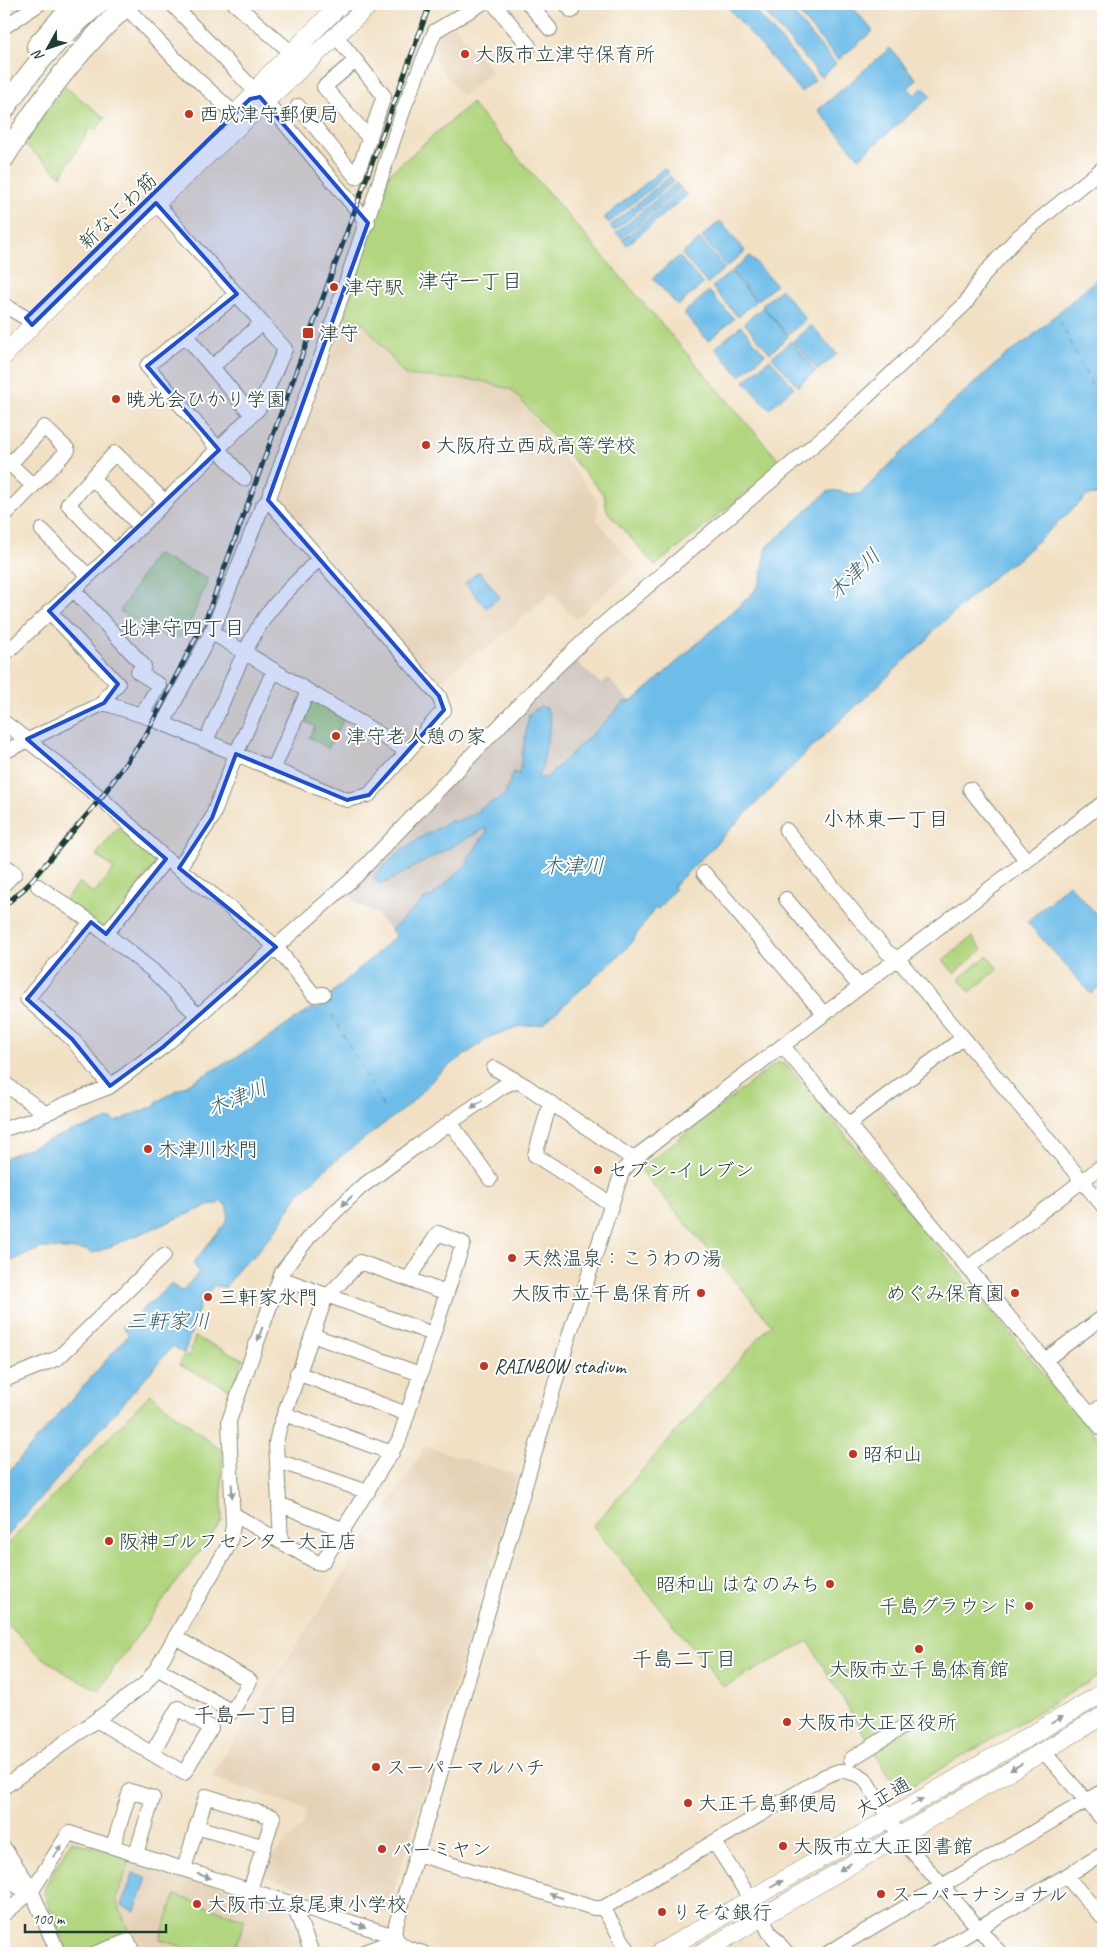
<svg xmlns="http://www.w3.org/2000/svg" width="1107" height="1957" font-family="Caveat,'Klee One',sans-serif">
	<rect width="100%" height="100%" fill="#fff"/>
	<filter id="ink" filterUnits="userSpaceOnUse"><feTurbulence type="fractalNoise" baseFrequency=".02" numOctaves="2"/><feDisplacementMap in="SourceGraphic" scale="10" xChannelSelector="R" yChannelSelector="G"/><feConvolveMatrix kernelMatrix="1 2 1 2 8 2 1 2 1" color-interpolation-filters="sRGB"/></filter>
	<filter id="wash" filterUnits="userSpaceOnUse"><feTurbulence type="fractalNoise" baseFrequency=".0096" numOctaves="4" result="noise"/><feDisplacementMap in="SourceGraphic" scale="20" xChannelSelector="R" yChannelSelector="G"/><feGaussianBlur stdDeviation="1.12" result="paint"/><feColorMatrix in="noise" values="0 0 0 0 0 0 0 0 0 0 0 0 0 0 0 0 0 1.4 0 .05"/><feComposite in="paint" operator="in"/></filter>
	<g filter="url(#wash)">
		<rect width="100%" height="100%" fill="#f1e0c3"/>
		<path fill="#e5d1b6" d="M 454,26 L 492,71 L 462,96 L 431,56 L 439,34 Z
			M 345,316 L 365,325 L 405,375 L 482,381 L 512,390 L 597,499 L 597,520 L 635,566 L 576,619 L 551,593 L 483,652 L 478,649 L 439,682 L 432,681 L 277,502 Z
			M 424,1446 L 517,1475 L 387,1914 L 262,1876 L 265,1865 L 302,1826 L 307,1809 L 210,1777 L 412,1469 Z
			M 131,1857 L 289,1908 L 306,1953 L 137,1953 L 116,1900 Z"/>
		<path fill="#ccc2b9" d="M 572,658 L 601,684 L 608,678 L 629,701 L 625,702 L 546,778 L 538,778 L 513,773 L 505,795 L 479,809 L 487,832 L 483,835 L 478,847 L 469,857 L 469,863 L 430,898 L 426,898 L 391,930 L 375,913 L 357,904 L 346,891 Z"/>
		<path fill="#b1d67f" stroke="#688a5a" d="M 64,86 L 105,118 L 95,130 L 90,128 L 61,176 L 25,145 L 43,115 Z
			M 471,103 L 782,464 L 655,566 L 607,511 L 604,495 L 512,390 L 482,381 L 405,375 L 365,325 L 345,316 L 389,174 Z
			M 155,554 L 208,579 L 185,635 L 168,639 L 120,611 Z
			M 309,694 L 344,719 L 328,748 L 309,737 L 315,727 L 298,717 Z
			M 118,827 L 155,860 L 155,864 L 106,930 L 65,900 L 79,882 L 94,894 L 114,869 L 96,855 Z
			M 972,937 L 982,950 L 954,973 L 943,960 Z
			M 987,956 L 998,969 L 970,992 L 959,979 Z
			M 776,1063 L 786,1064 L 1103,1445 L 1103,1674 L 911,1786 L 891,1779 L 808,1641 L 724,1687 L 593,1526 L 771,1324 L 640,1169 Z
			M 195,1337 L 243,1359 L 232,1390 L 179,1365 L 183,1356 L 189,1357 Z
			M 150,1394 L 222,1451 L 222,1521 L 115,1666 L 99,1690 L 67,1674 L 39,1655 L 4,1621 L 4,1548 Z
			M 71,1841 L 131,1857 L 116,1899 L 130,1935 L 83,1953 L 67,1953 L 44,1893 L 44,1888 Z
			M 175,1895 L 245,1920 L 233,1953 L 199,1953 L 160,1939 Z"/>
		<path fill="#6ebde9" stroke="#467d8e" d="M 725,4 L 750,4 L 815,80 L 801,92 Z
			M 758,4 L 785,4 L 836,64 L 821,77 Z
			M 791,4 L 850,4 L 873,31 L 838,60 Z
			M 890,48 L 917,80 L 908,88 L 915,95 L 923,87 L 931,96 L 859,158 L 818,110 Z
			M 664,168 L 669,173 L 609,223 L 604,218 Z
			M 670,176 L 674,181 L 614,231 L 610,226 Z
			M 676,183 L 681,188 L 621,238 L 616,233 Z
			M 682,190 L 687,195 L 627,245 L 622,240 Z
			M 720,221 L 745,251 L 727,267 L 702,237 Z
			M 700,239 L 725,268 L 707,284 L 682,254 Z
			M 679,256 L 703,284 L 678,306 L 653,278 Z
			M 750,256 L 776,285 L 757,301 L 732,271 Z
			M 731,272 L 756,301 L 738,317 L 712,287 Z
			M 1103,273 L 1103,494 L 1087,496 L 1016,561 L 1006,566 L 933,631 L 929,638 L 811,748 L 673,887 L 675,889 L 658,909 L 655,908 L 628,947 L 543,1024 L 517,1027 L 490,1037 L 438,1074 L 409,1105 L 341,1156 L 322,1172 L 298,1195 L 287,1212 L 280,1225 L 253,1257 L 242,1264 L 225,1288 L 214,1285 L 201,1302 L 184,1354 L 173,1346 L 4,1540 L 4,1477 L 129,1334 L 122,1327 L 155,1299 L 171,1283 L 180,1291 L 185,1288 L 199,1272 L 193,1263 L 227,1221 L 228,1211 L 226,1205 L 219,1201 L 218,1204 L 212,1204 L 97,1252 L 90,1253 L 87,1250 L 42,1248 L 4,1264 L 4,1158 L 77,1129 L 79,1130 L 109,1119 L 110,1120 L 113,1119 L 115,1122 L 156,1105 L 156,1102 L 258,1045 L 313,1007 L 316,1010 L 326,1002 L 325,999 L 396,936 L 391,930 L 426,898 L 430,898 L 468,863 L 468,857 C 477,849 480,838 487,832 L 486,828 L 385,883 L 378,883 L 373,876 L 400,851 L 415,843 L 415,841 L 452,820 L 455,822 L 479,811 L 478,809 L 505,795 L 513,772 L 519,774 L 529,715 L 540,706 L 547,708 L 551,721 L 541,773 L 539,773 L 538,778 L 546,778 L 616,711 L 620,705 L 625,702 L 632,701 L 639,696 L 752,594 L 760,583 L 767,547 L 827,492 C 838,487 850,498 861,493 L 952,403 L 1006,355 L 1029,339 Z
			M 781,289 L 806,319 L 788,335 L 762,305 Z
			M 709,291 L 734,319 L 708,341 L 684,313 Z
			M 763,307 L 788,337 L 770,353 L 744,323 Z
			M 811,325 L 837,354 L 818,370 L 793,341 Z
			M 741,326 L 765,354 L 740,376 L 715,348 Z
			M 791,341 L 816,371 L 798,386 L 772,357 Z
			M 770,359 L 794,387 L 769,409 L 744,381 Z
			M 479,571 L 500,597 L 486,608 L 465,583 Z
			M 1069,884 L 1103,922 L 1103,983 L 1091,994 L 1027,922 Z
			M 133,1873 L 147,1878 L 135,1911 L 122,1906 Z"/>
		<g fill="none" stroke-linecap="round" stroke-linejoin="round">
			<path stroke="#37636a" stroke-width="1" stroke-dasharray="6 5" stroke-linecap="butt" d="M 1060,321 L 1103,409
				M 332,1015 L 385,1110"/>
		</g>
	</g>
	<g filter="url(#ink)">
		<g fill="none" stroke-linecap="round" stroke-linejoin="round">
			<defs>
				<path id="minor" d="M 172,4 L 277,114 L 368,223
					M 235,4 L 292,53
					M 494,4 L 529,46
					M 529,4 L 550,29
					M 566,4 L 572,11
					M 128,9 L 177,61 L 235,114
					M 4,27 L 39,4
					M 355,61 L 324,87 L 370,139
					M 298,106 L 356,177 L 384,96 L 336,36
					M 237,294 L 147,366 L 244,479
					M 4,305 L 26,318 L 32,325
					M 186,336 L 252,415
					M 212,367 L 262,323
					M 5,459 L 33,486
					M 92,478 L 141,527
					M 4,516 L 68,450 L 44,427 L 10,464
					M 42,530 L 88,576
					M 114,552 L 68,504 L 115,453 L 165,502
					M 73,589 L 144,666 L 138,672 L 159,685 L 142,714
					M 49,611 L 118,684 L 108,695 L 104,703
					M 211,632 L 407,751
					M 4,655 L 127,540 L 259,408 L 285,349 L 156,203
					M 4,722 L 101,798 L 166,859 L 229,907 L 276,947 L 314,995 L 323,994
					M 163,724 L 214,627 L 262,507 L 268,500 L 323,352 L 405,105 L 435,31 L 481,4
					M 206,741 C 224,701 239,657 263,620 C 278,597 301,579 319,558
					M 4,752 L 104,703 L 150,718 L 347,800 L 369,795 L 444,710 L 439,696 L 268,500
					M 273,770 L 308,691
					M 970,789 L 1027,861
					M 786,830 L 887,952 L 898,959 L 1103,1206
					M 4,865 L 15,873 L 4,884
					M 179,868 L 212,818 L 236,754 L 274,670
					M 704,873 L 824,1014
					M 38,886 L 91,922 L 152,970 L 198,1016
					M 786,899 L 860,987
					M 91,922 L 27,999 L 72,1039 L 110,1086
					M 106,934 L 166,859
					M 783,1046 L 1103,1430
					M 494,1068 L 526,1086 L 633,1159
					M 4,1083 L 46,1114
					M 550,1103 L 535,1155 L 611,1204
					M 450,1122 L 490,1179
					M 849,1124 L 963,1038
					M 4,1129 L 33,1120 L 63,1105 L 109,1087 L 163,1047 L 356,876 L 556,667 L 588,637 L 837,425 L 965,304 L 986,272 L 1018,237 L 1103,168
					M 969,1267 L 1103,1165
					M 280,1278 L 433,1334
					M 312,1335 L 420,1374
					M 1045,1360 L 1103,1317
					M 297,1373 L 407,1414
					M 4,1380 L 58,1358 L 164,1255
					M 284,1414 L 392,1453
					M 1090,1415 L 1103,1405
					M 278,1461 L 368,1492
					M 279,1504 L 344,1530
					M 233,1514 L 316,1562 L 321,1563 L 324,1560 L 399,1440 L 463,1243 L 438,1233 L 409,1278
					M 281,1542 L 276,1443 L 279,1429 L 325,1299 L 360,1262 L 447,1293
					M 157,1668 L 232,1712 L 250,1681 L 175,1637
					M 96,1720 L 184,1773 L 211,1728 L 178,1708 L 152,1753
					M 1043,1751 L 1103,1820
					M 851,1759 L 903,1727
					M 4,1787 L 144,1685 L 157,1668 L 227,1548 L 231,1537 L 233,1525 L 229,1421 L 282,1272 L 309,1237 L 360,1188 L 418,1145 L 502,1087 L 510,1083 L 519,1082
					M 196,1827 L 262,1846
					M 714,1842 L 762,1917 L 769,1932 L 787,1953
					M 113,1846 L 130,1791 L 153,1798 L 136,1854
					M 4,1848 L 29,1885 L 58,1953
					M 417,1854 L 594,1908 L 603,1908 L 825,1776 L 839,1771 L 846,1771 L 859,1775 L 865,1779 L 899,1836 L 1000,1953
					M 4,1865 L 18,1887 L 31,1892
					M 184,1869 L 206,1796 L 273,1817 L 250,1890
					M 1066,1876 L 1103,1918
					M 293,1904 L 312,1953
					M 603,1908 L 630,1953
					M 4,1914 L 31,1892 L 69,1833 L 388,1934 L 407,1948 L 423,1953
					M 96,1953 L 128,1941 L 133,1953
					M 361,1953 L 388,1943 L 397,1942
					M 401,1953 L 394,1931 L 569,1336 L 622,1172 L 633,1159 L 1103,803
					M 828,1953 L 1103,1791
					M 936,1953 L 1103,1854"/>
				<path id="major" d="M 238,111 L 250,99 L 267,77 L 341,4
					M 4,356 L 32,325 L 156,203 L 370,4
					M 659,1953 L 1103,1693
					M 701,1953 L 1103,1716"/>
				<path id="highway" d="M 37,46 L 58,22 L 77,4
					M 4,110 C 29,70 62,34 98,4
					M 4,158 C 39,101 78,49 128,4"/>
			</defs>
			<use href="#minor" stroke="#888e7c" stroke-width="16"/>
			<use href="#major" stroke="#888e7c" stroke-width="19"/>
			<use href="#highway" stroke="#888e7c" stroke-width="22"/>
			<use href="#minor" stroke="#fff" stroke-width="14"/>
			<use href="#major" stroke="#fff" stroke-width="18"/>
			<use href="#highway" stroke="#fff" stroke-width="20"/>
			<defs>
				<path id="rail" d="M 4,906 L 26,887 L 101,798 L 147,733 L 207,616 L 430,4"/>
			</defs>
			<use href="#rail" stroke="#1f3d34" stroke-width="5"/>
			<use href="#rail" stroke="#fff" stroke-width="3" stroke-dasharray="9" stroke-linecap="butt"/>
		</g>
		<defs><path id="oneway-solid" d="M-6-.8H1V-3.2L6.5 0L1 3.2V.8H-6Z" transform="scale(1.25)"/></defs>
		<g fill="#8f9e9a">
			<use href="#oneway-solid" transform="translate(477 1104) rotate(145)"/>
			<use href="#oneway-solid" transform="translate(347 1201) rotate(136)"/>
			<use href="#oneway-solid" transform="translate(260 1334) rotate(109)"/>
			<use href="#oneway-solid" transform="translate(232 1491) rotate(87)"/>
			<use href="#oneway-solid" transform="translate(1057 1720) rotate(-30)"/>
			<use href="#oneway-solid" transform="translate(1016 1767) rotate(150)"/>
			<use href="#oneway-solid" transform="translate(917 1802) rotate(-30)"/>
			<use href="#oneway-solid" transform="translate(58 1851) rotate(-57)"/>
			<use href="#oneway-solid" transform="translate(845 1867) rotate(149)"/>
			<use href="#oneway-solid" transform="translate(204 1876) rotate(18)"/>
			<use href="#oneway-solid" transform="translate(777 1884) rotate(-30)"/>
			<use href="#oneway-solid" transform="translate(556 1896) rotate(-163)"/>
			<use href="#oneway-solid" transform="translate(359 1925) rotate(17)"/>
		</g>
	</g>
	<path fill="#1d4ed8" fill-opacity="0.2" stroke="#1d4ed8" stroke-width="4" stroke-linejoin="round" d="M 260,97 L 368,223 L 268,500 L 439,696 L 444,710 L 369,795 L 347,800 L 236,754 L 212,818 L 179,868 L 276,947 L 163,1047 L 110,1086 L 72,1039 L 27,999 L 91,922 L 106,934 L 166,859 L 27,739 L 104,703 L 118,684 L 49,611 L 219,450 L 147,366 L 237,294 L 156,203 L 32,325 L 26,318 L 250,99 Z"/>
	<g fill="#c8321e" stroke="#fff" stroke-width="2">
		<circle cx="465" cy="54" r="5"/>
		<circle cx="189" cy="114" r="5"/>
		<circle cx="334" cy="287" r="5"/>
		<rect x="302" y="327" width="12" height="12" rx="2.5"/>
		<circle cx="116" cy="399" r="5"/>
		<circle cx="426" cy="445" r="5"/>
		<circle cx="336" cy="736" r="5"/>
		<circle cx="148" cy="1149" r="5"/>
		<circle cx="598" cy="1170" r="5"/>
		<circle cx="512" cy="1258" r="5"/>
		<circle cx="701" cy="1293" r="5"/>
		<circle cx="1015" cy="1293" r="5"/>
		<circle cx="208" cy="1297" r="5"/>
		<circle cx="484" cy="1366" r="5"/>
		<circle cx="853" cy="1454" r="5"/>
		<circle cx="109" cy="1541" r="5"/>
		<circle cx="830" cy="1584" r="5"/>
		<circle cx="1029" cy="1606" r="5"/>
		<circle cx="919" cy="1649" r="5"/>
		<circle cx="787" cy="1722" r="5"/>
		<circle cx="376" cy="1767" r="5"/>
		<circle cx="688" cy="1803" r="5"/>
		<circle cx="783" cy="1846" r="5"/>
		<circle cx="382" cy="1849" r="5"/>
		<circle cx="881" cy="1894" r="5"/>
		<circle cx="197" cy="1904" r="5"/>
		<circle cx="662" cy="1912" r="5"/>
	</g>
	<g text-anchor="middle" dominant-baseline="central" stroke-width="4" stroke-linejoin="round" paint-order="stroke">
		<g font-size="20" fill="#1f3d34" stroke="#fff" text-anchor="start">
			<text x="475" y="54">大阪市立津守保育所</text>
			<text x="199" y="114">西成津守郵便局</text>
			<text x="344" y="287">津守駅</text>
			<text x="319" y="333">津守</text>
			<text x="126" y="399">暁光会ひかり学園</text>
			<text x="436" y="445">大阪府立西成高等学校</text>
			<text x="346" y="736">津守老人憩の家</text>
			<text x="158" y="1149">木津川水門</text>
			<text x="608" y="1170">セブン-イレブン</text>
			<text x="522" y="1258">天然温泉：こうわの湯</text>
			<text x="691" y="1293" text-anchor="end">大阪市立千島保育所</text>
			<text x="1005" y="1293" text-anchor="end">めぐみ保育園</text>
			<text x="218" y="1297">三軒家水門</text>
			<text x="494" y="1366">RAINBOW stadium</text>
			<text x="863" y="1454">昭和山</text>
			<text x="119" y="1541">阪神ゴルフセンター大正店</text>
			<text x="820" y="1584" text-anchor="end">昭和山 はなのみち</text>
			<text x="1019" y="1606" text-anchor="end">千島グラウンド</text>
			<text x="919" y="1669" text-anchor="middle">大阪市立千島体育館</text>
			<text x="797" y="1722">大阪市大正区役所</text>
			<text x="386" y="1767">スーパーマルハチ</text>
			<text x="698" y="1803">大正千島郵便局</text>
			<text x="793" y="1846">大阪市立大正図書館</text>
			<text x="392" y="1849">バーミヤン</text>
			<text x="891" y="1894">スーパーナショナル</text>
			<text x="207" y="1904">大阪市立泉尾東小学校</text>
			<text x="672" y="1912">りそな銀行</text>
		</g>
		<g font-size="20" fill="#1f3d34" stroke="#fff">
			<text transform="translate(118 211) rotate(-44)">新なにわ筋</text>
			<text transform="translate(883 1797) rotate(-30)">大正通</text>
		</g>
		<g font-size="21" fill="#1f3d34" stroke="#fff">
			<text x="470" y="281">津守一丁目</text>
			<text x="182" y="628">北津守四丁目</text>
			<text x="886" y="819">小林東一丁目</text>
			<text x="684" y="1659">千島二丁目</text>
			<text x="246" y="1715">千島一丁目</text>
		</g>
		<g font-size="21" font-style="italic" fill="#37636a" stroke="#fff">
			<text transform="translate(854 574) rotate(-44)">木津川</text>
			<text x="573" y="866">木津川</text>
			<text transform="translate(237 1098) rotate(-22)">木津川</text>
			<text x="168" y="1321">三軒家川</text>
		</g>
	</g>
	<rect width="1107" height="1957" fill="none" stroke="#fff" stroke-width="20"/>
	<g transform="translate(48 48) rotate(230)" stroke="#ffffff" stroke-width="4" paint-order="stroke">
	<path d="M0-4L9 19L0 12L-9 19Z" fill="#1f3d34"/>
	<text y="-8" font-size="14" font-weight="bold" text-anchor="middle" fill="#1f3d34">N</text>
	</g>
	<path d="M25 1924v8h141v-8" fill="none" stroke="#1f3d34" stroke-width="2.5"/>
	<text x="32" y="1924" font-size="15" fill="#1f3d34" stroke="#ffffff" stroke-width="4" paint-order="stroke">100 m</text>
</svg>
